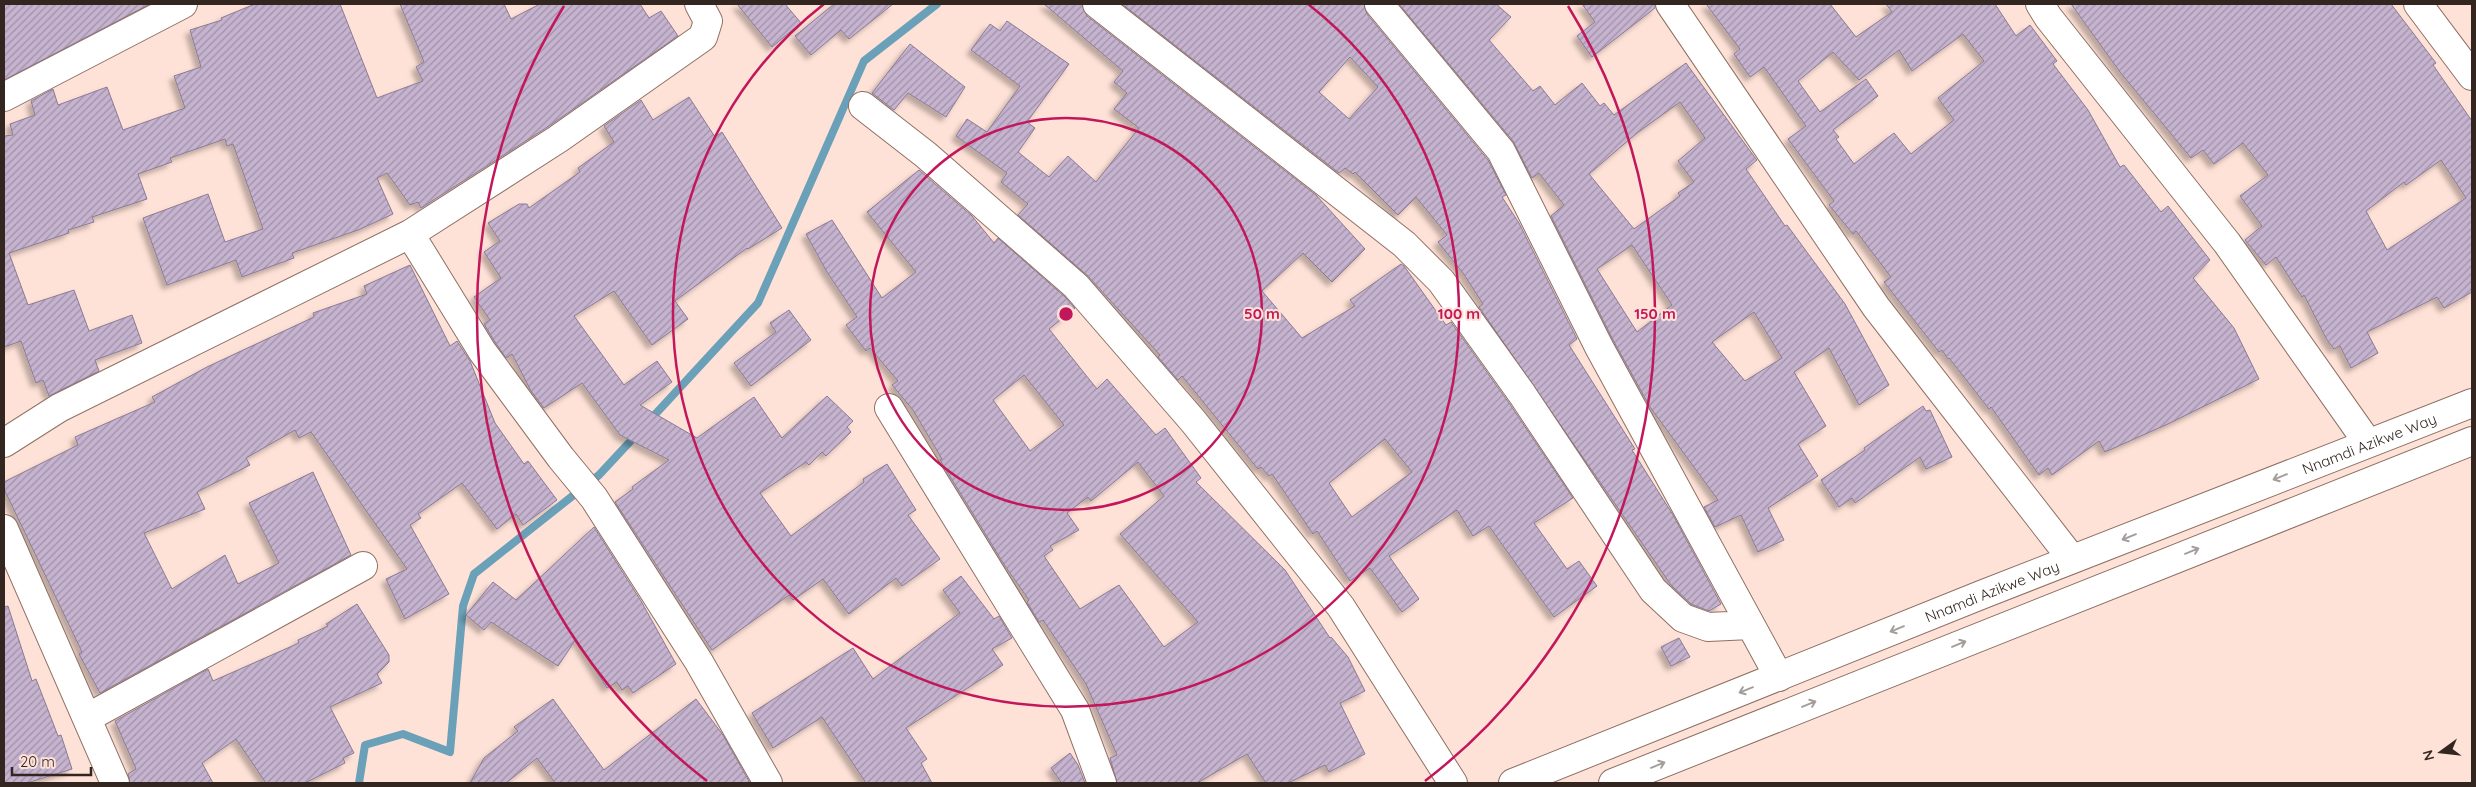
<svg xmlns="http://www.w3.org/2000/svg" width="2476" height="787" font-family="Quicksand,sans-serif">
	<defs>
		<pattern id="building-hatch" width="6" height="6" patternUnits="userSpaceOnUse" patternTransform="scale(1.25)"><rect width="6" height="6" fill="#c5b3cf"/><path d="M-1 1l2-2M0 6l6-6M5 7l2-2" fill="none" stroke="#a191a8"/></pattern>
		<filter id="shadow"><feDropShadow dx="-4.5" dy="4.5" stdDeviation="2.5" flood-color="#0004"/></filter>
	</defs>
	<rect width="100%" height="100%" fill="#ffe2d7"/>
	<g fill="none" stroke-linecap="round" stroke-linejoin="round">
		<path stroke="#6ba1b8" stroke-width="8" d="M 649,421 L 758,303 L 864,61 L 937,4
			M 359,783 L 365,745 L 403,734 L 450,752 L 463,606 L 474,574 L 599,475 L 638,433"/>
	</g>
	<path fill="url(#building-hatch)" stroke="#8a7a94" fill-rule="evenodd" filter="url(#shadow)" d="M 4,4 L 150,4 L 4,80 Z
		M 255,4 L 340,4 L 377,98 L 423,81 L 416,67 L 424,62 L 400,4 L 504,4 L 511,19 L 540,4 L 640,4 L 649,18 L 661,11 L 678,36 L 549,126 L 421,208 L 418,202 L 410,205 L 387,173 L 377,178 L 393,214 L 358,230 L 292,253 L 294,258 L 242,277 L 236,260 L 167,285 L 143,218 L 208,194 L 225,242 L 263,229 L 233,144 L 227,146 L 225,139 L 170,158 L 172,162 L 138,174 L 147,199 L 92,217 L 94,222 L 68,230 L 69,233 L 9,253 L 28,305 L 74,290 L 89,331 L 132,315 L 142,343 L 95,360 L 99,371 L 49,396 L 43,380 L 36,383 L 21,341 L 4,347 L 4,136 L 13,135 L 10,124 L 35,115 L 31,101 L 53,89 L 58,105 L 107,87 L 123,130 L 185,108 L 174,76 L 201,67 L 190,30 L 222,20 L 221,18 Z
		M 737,4 L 785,4 L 801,23 L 772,47 Z
		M 834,4 L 893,4 L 849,39 L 841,30 L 811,55 L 795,36 Z
		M 1044,4 L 1082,4 L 1087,16 L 1316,195 L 1365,249 L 1332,282 L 1303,253 L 1262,291 L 1302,338 L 1355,306 L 1350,300 L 1401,264 L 1404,266 L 1446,325 L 1451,322 L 1509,403 L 1573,498 L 1534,523 L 1567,569 L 1579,561 L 1597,586 L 1554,617 L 1489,526 L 1473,536 L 1457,510 L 1389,556 L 1419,599 L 1402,612 L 1370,568 L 1350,581 L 1317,531 L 1313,534 L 1272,474 L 1269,476 L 1261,467 L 1258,469 L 1182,376 L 1178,380 L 1158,357 L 1160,355 L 1088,276 L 1018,215 L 1028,204 L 1001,182 L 1007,173 L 956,136 L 967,119 L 987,132 L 1020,86 L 971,50 L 990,24 L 1000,31 L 1007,21 L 1069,64 L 1027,122 L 1035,128 L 1018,152 L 1049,177 L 1068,156 L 1096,182 L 1139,128 L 1114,109 L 1127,93 L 1114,82 L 1123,71 ZM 1385,439 L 1412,472 L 1352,517 L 1329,483 Z
		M 1122,4 L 1364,4 L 1367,14 L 1488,160 L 1506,195 L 1502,197 L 1519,223 L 1577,339 L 1569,345 L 1635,449 L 1632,450 L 1673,515 L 1721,604 L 1709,611 L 1691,604 L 1671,585 L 1479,307 L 1483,304 L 1463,273 L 1438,242 L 1447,235 L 1416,197 L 1398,215 L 1355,172 L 1353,174 L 1345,168 L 1339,173 ZM 1350,57 L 1378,87 L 1349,119 L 1319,92 Z
		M 1399,4 L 1496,4 L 1511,17 L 1489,40 L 1533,91 L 1540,86 L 1555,105 L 1582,83 L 1600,106 L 1604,103 L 1614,115 L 1686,63 L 1756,159 L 1757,160 L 1746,169 L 1785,226 L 1787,225 L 1845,304 L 1889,385 L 1859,405 L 1829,348 L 1794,372 L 1826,426 L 1798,444 L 1818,476 L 1768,508 L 1784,540 L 1758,552 L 1741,515 L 1715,527 L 1704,507 L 1718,500 L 1650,407 L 1613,340 L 1551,216 L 1564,205 L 1539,173 L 1532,178 L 1513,141 ZM 1680,102 L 1705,138 L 1678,161 L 1694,182 L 1678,193 L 1680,196 L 1634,229 L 1589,174 L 1637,133 ZM 1632,245 L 1672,305 L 1637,332 L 1597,269 ZM 1754,312 L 1782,358 L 1745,381 L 1712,342 Z
		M 1582,4 L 1655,4 L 1655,8 L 1592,57 L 1577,36 L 1595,22 Z
		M 1706,4 L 1830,4 L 1856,37 L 1892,12 L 1886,4 L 1995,4 L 2016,36 L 2030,25 L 2057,61 L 2053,64 L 2088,110 L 2120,167 L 2124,165 L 2161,212 L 2168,206 L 2210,260 L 2193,278 L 2234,328 L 2259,379 L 2170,423 L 2105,452 L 2099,441 L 2052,475 L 2048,468 L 2039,475 L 1991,407 L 1989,409 L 1949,358 L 1948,359 L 1942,350 L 1939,352 L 1884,282 L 1891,277 L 1856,231 L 1853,234 L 1829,205 L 1834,201 L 1788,139 L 1806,126 L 1764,67 L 1750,77 L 1734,54 L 1740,49 ZM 1963,34 L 1984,61 L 1938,98 L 1954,120 L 1911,154 L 1894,133 L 1854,164 L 1836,139 L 1839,137 L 1833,130 L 1878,96 L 1866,79 L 1820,112 L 1798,81 L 1833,52 L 1859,80 L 1899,50 L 1912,71 Z
		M 2071,4 L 2391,4 L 2436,63 L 2433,65 L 2472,121 L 2472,292 L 2444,308 L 2437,297 L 2367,332 L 2378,353 L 2351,368 L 2340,346 L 2334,349 L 2327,340 L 2304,295 L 2302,297 L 2276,257 L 2266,265 L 2245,240 L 2262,226 L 2240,196 L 2268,175 L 2243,143 L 2214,164 L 2203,150 L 2191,158 L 2120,72 ZM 2441,160 L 2466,198 L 2387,250 L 2366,211 L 2404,182 L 2406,185 Z
		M 910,44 L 965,87 L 946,117 L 908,93 L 894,110 L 872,93 Z
		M 689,97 L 715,137 L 722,132 L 782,228 L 748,249 L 747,248 L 675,301 L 688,319 L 652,345 L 614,291 L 574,316 L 624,385 L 657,361 L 672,382 L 640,405 L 697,438 L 754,397 L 782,438 L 827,396 L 853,421 L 847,427 L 851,432 L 826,456 L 822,452 L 809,465 L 806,462 L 760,493 L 791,536 L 864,482 L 863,479 L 887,464 L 916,510 L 908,515 L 940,559 L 902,586 L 896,578 L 849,614 L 823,579 L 793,600 L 789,595 L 712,650 L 615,502 L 633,489 L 632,487 L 669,460 L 620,435 L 582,383 L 544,408 L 531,391 L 512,354 L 506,358 L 495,342 L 484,324 L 490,320 L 474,297 L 501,278 L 484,252 L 500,241 L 488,223 L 519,204 L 527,204 L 529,208 L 580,172 L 578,168 L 614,142 L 604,126 L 641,100 L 653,120 Z
		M 919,170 L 972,216 L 994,243 L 998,238 L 1065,297 L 1075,308 L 1049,329 L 1097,389 L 1107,379 L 1156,435 L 1165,428 L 1201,478 L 1196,482 L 1285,570 L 1330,638 L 1331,637 L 1348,657 L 1365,691 L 1340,703 L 1365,754 L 1329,772 L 1325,765 L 1288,783 L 1266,783 L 1247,754 L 1197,783 L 1117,783 L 1110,758 L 1117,755 L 1086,684 L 1043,620 L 1039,622 L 1027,602 L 1029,600 L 1005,566 L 940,460 L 942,459 L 913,410 L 892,385 L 898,381 L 870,348 L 866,351 L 846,325 L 857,317 L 827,272 L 806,234 L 832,220 L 882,298 L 916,272 L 867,212 ZM 1024,375 L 1064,425 L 1030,451 L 993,400 ZM 1138,462 L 1164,496 L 1120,534 L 1198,622 L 1164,647 L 1119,585 L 1080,609 L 1044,556 L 1053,550 L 1050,546 L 1079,530 L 1067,513 L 1088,497 L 1091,501 Z
		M 410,265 L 450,346 L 457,341 L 470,361 L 495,423 L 524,464 L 528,461 L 557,500 L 523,525 L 516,514 L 497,529 L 462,483 L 418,514 L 421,518 L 410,525 L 449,594 L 405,619 L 386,579 L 407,569 L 311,432 L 299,438 L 295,430 L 246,458 L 250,465 L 197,492 L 205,509 L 144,533 L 172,589 L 225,555 L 238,584 L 279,563 L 249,503 L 313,472 L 351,555 L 100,693 L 79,654 L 82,652 L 4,489 L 4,482 L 78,445 L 75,437 L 155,402 L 152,397 L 207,367 L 314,317 L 313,313 L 367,294 L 364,286 Z
		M 789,310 L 811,340 L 751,386 L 734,363 L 776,332 L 770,323 Z
		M 1923,406 L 1926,411 L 1930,410 L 1952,457 L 1926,469 L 1920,457 L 1855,503 L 1852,498 L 1839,507 L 1821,480 L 1865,450 L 1864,448 Z
		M 594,527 L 641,601 L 676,664 L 633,693 L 628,686 L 622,690 L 617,682 L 607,688 L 576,639 L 558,666 L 491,622 L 484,630 L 466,615 L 493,582 L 516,600 Z
		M 961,576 L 994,619 L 999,616 L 1012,638 L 992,649 L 1003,665 L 906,728 L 927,759 L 921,763 L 932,783 L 866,783 L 822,717 L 773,748 L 752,713 L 853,648 L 873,679 L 960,613 L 943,590 Z
		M 357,604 L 389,655 L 389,662 L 377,674 L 382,683 L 330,707 L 354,753 L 343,758 L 345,763 L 305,783 L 266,783 L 236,739 L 202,763 L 213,783 L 130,783 L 128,774 L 136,769 L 115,721 L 208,669 L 213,681 L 299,643 L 298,640 L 328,626 L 326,624 Z
		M 8,606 L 32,681 L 36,679 L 58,736 L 61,735 L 72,769 L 27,783 L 4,783 L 4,607 Z
		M 1679,638 L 1690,657 L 1671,666 L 1661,647 Z
		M 553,699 L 604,770 L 696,699 L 723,735 L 750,783 L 555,783 L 537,758 L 506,783 L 470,783 L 484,758 L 518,731 L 514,727 Z
		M 1070,753 L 1078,765 L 1085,783 L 1059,783 L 1061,782 L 1051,768 Z"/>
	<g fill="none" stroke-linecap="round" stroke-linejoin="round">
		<defs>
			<path id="minor" d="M 1097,4 L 1404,244 L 1441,281 L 1522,394 L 1653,590 L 1683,618 L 1708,627 L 1750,625
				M 1379,4 L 1501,151 L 1599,347 L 1779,677
				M 1670,4 L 1876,307 L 2072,559
				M 2040,4 L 2048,17 L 2227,243 L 2368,443
				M 2418,4 L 2472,76
				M 4,97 L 183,4
				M 863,106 L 926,155 L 1076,286 L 1193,421 L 1341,607 L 1453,783
				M 410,234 L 482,351 L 561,458 L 594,498 L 699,662 L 768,783
				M 889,408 L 1075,710 L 1102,783
				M 4,443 L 59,408 L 410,234 L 558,139 L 703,37 L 708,21 L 699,4
				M 4,529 L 115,783
				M 87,718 L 363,566"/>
			<g id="trunk">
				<path id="s1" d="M 1513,783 L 1981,595 L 2472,403"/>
				<path d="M 1613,783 L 2472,441"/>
			</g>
		</defs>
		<use href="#minor" stroke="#8e7063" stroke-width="30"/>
		<use href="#trunk" stroke="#8e7063" stroke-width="30"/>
		<use href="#minor" stroke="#fff" stroke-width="28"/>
		<use href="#trunk" stroke="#fff" stroke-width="28"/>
	</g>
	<defs><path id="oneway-shaft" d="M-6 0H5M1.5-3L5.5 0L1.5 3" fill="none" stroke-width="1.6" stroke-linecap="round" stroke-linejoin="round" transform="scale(1.25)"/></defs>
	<g stroke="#a39d9b">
		<use href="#oneway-shaft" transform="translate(2280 477) rotate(158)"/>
		<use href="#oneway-shaft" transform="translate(2129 537) rotate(158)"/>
		<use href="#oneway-shaft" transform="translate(2192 551) rotate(-22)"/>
		<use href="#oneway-shaft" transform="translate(1897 629) rotate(158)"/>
		<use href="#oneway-shaft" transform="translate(1959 644) rotate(-22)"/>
		<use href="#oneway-shaft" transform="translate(1746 690) rotate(158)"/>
		<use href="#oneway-shaft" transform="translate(1809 704) rotate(-22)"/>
		<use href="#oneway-shaft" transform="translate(1658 765) rotate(-22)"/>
	</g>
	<g fill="none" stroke="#c2185b" stroke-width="2.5">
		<circle cx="1066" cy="314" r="196"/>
		<path d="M1308 4A393 393 0 1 1 824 4"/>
		<path d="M707 781A589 589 0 0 1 564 6M1568 6A589 589 0 0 1 1425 781"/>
	</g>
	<g text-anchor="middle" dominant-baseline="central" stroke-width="4" stroke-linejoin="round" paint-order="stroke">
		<g font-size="15" fill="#332621" stroke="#ffe2d7">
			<text stroke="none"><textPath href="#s1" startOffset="921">Nnamdi Azikwe Way</textPath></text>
			<text stroke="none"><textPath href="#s1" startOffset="516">Nnamdi Azikwe Way</textPath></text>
		</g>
	</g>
	<circle cx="1066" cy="314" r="8" fill="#c2185b" stroke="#ffe2d7" stroke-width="2.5"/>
	<g font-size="15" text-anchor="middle" font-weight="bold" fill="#c2185b" stroke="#ffe2d7" stroke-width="4" stroke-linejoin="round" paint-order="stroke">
		<text x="1262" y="319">50 m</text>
		<text x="1459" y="319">100 m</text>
		<text x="1655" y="319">150 m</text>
	</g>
	<rect width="2476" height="787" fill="none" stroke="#332621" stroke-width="10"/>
	<g transform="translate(2441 752) rotate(255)" stroke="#ffe2d7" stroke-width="4" paint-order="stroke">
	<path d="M0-4L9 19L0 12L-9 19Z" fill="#332621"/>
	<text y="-8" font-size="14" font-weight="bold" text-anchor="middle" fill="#332621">N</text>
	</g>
	<path d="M12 767v8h79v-8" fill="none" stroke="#332621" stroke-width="2.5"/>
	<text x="20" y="767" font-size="15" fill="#332621" stroke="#ffe2d7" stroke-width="4" paint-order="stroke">20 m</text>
</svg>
